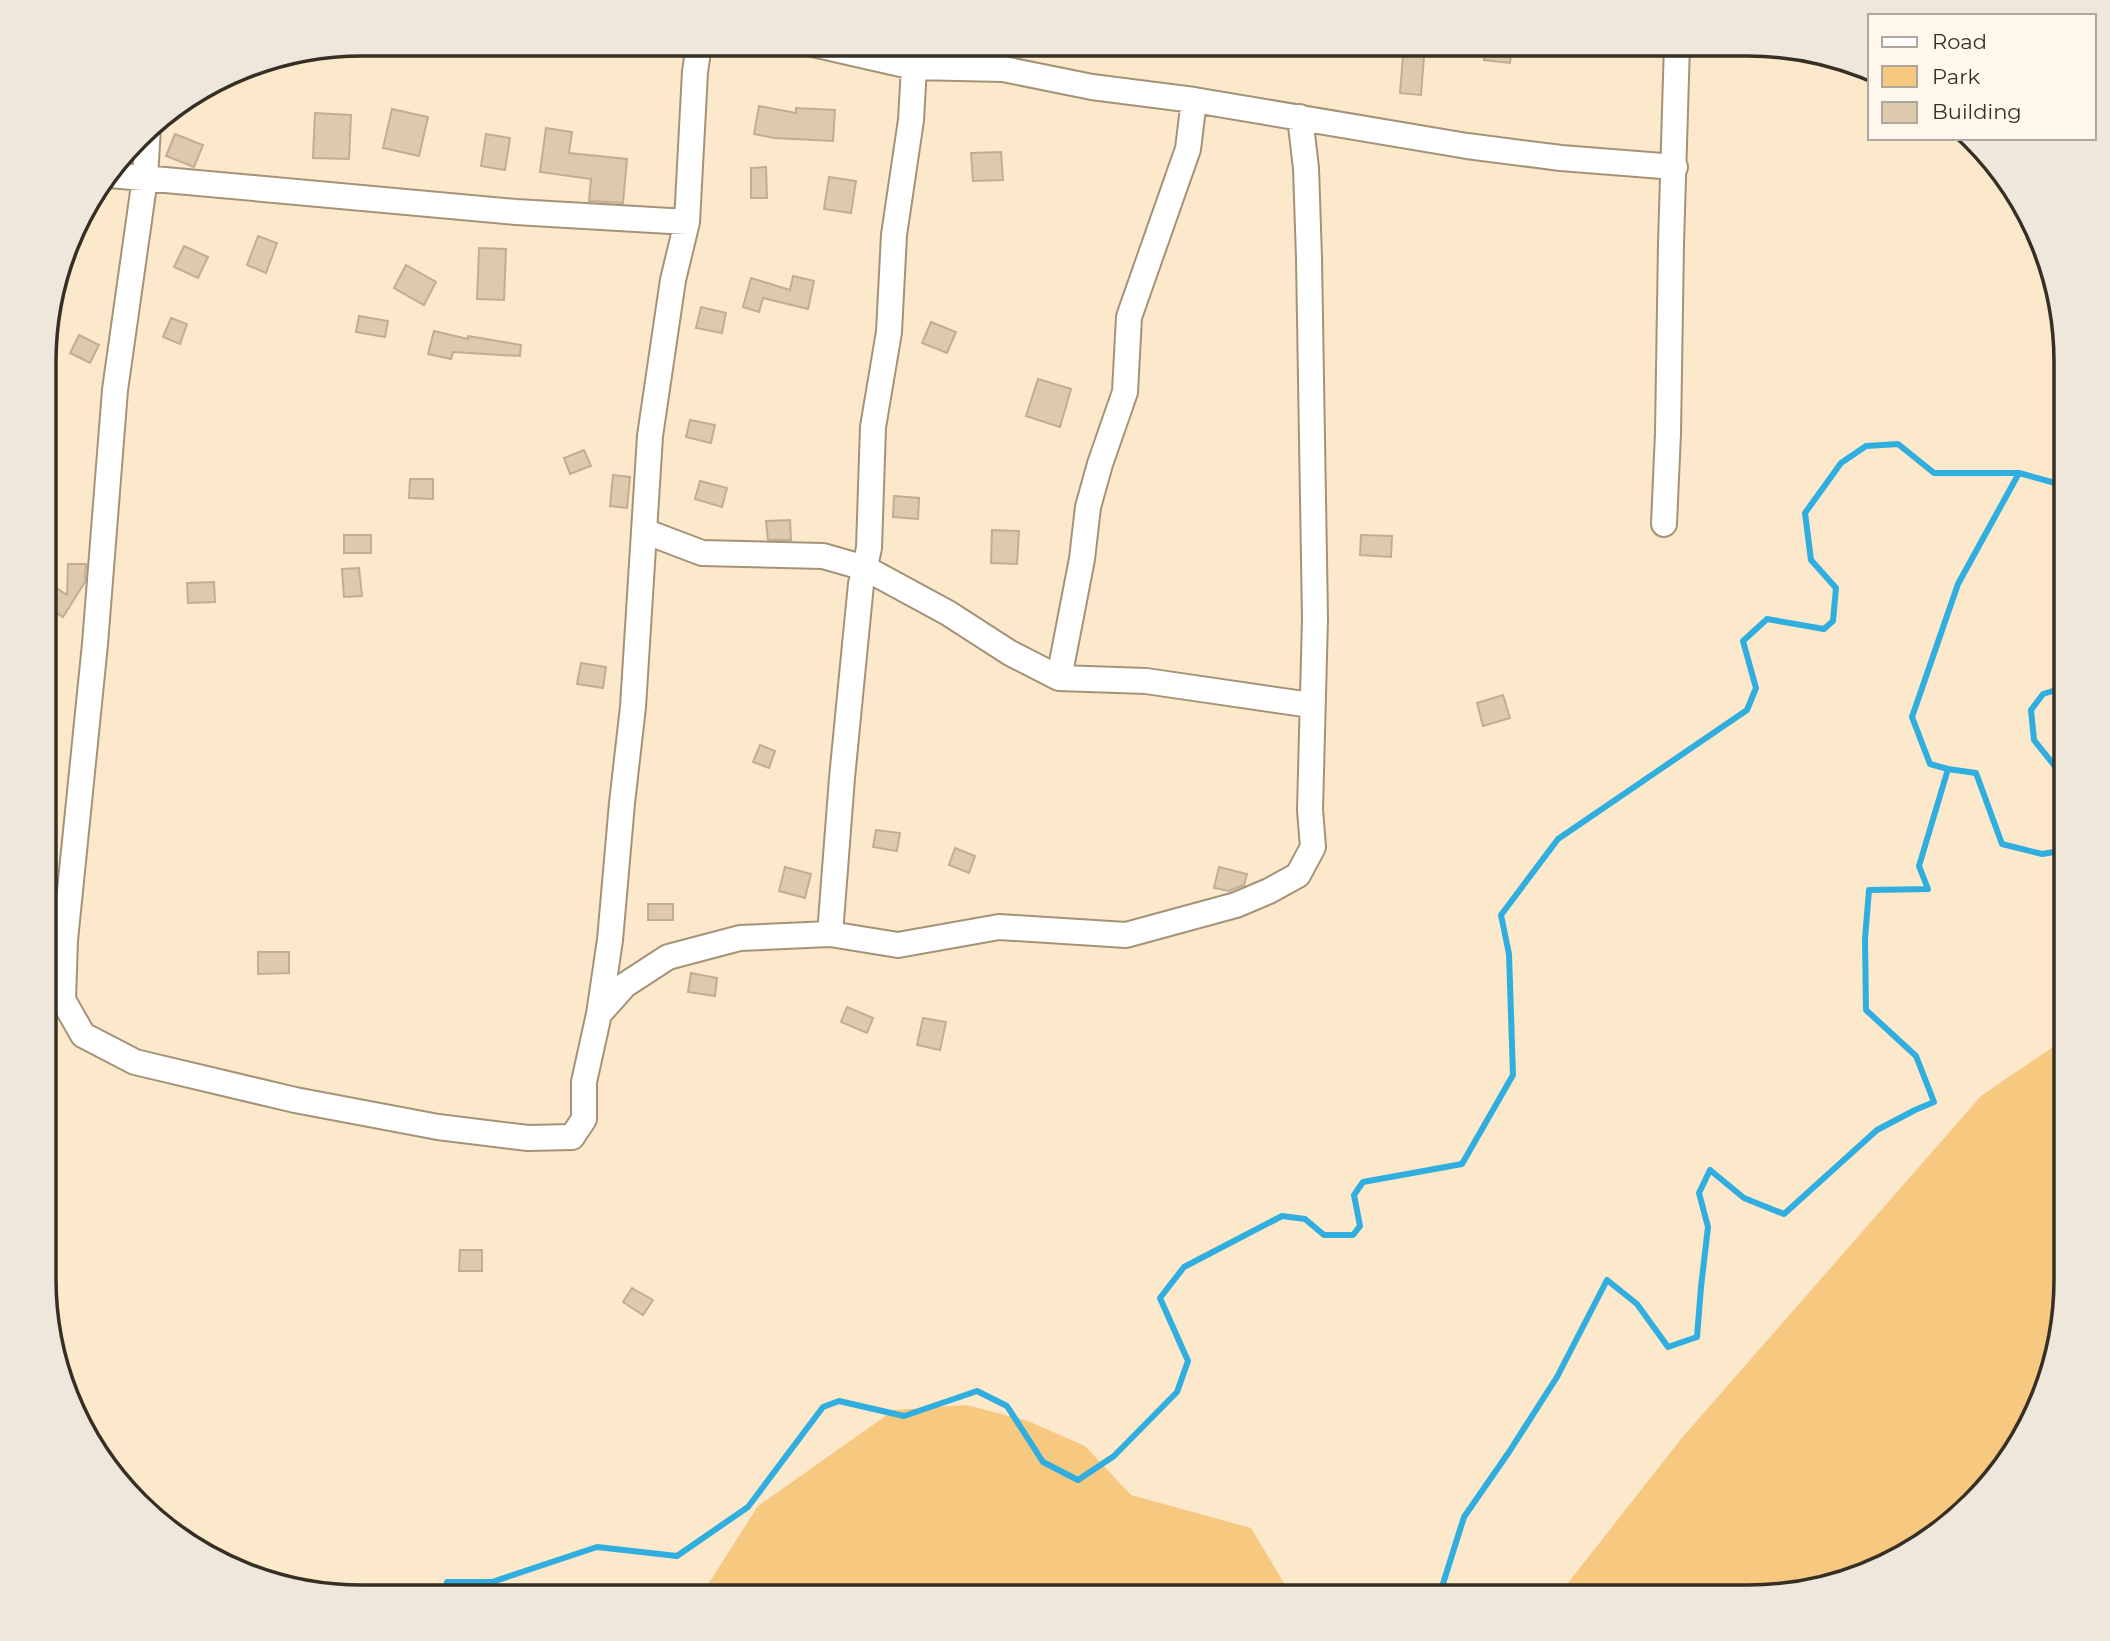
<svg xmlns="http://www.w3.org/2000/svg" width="2110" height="1641" font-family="Montserrat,sans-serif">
	<rect width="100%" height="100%" fill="#fce8cb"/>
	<path fill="#f6c880" d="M 2066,1038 L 2066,1300 L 2042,1401 L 1987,1489 L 1870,1573 L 1748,1597 L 1557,1597 L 1681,1439 L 1981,1096 Z
		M 967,1405 L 1028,1421 L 1085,1446 L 1131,1495 L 1251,1528 L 1285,1585 L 1281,1597 L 700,1597 L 758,1506 L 894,1410 Z"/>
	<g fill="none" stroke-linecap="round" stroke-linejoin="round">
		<path stroke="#2faedf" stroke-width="6" d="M 1948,769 L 1930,764 L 1912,717 L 1958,584 L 2019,473
			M 2066,780 L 2034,740 L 2031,710 L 2043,694 L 2066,687
			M 444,1597 L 447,1582 L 492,1582 L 597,1547 L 677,1556 L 748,1507 L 823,1407 L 839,1401 L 904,1416 L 977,1391 L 1007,1406 L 1043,1462 L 1078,1480 L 1114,1456 L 1177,1392 L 1188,1361 L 1160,1298 L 1184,1267 L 1282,1216 L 1305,1219 L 1324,1235 L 1353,1235 L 1360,1226 L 1354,1195 L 1363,1182 L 1462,1164 L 1513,1075 L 1509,954 L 1501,915 L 1558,839 L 1747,710 L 1756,688 L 1743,641 L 1767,619 L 1824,629 L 1833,621 L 1836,588 L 1811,560 L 1805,513 L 1841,463 L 1866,446 L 1898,444 L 1934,473 L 2019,473 L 2066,486
			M 1436,1597 L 1441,1590 L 1464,1517 L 1509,1452 L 1557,1377 L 1607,1280 L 1637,1304 L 1668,1347 L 1697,1337 L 1701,1287 L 1708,1227 L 1699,1193 L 1710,1170 L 1744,1198 L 1784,1214 L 1877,1130 L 1915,1110 L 1934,1102 L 1916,1056 L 1866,1010 L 1865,939 L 1869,890 L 1928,889 L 1919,866 L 1948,769 L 1976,773 L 2002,844 L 2042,854 L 2066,850"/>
	</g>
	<path fill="#ddcaad" stroke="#c1ae92" stroke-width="2" d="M 1404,44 L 1425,44 L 1421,95 L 1400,93 Z
		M 1485,44 L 1512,44 L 1510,63 L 1484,60 Z
		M 759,106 L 796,113 L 796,108 L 835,110 L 833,141 L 774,138 L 754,134 Z
		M 392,109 L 428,117 L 419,156 L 383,148 Z
		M 315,113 L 351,115 L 349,159 L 313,158 Z
		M 546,128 L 572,132 L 569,153 L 627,159 L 623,203 L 589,201 L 591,179 L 540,172 Z
		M 175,134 L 203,145 L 194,167 L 166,156 Z
		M 486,134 L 510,138 L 505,170 L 481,166 Z
		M 1001,152 L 1003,180 L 973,181 L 971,153 Z
		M 766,167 L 767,198 L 751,198 L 751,168 Z
		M 829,177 L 856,181 L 851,213 L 824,209 Z
		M 258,236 L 277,243 L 266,273 L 247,265 Z
		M 184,246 L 208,257 L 198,278 L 174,267 Z
		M 479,248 L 506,249 L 504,300 L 477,299 Z
		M 406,265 L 436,282 L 424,305 L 394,288 Z
		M 793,276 L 814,281 L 808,309 L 763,298 L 759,312 L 743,307 L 751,278 L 790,290 Z
		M 701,307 L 726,313 L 722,333 L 696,328 Z
		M 359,316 L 388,321 L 385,337 L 356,332 Z
		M 171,318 L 187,324 L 180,344 L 163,337 Z
		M 931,322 L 956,332 L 947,353 L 922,343 Z
		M 434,331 L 468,339 L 468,336 L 521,345 L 520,356 L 453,352 L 451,359 L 428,354 Z
		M 79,335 L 99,345 L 90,363 L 70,353 Z
		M 1038,379 L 1071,389 L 1060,427 L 1026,416 Z
		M 690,420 L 715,425 L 711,443 L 686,437 Z
		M 584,450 L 591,466 L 570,474 L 564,458 Z
		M 613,475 L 630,477 L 627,508 L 610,506 Z
		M 410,479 L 433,479 L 433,499 L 409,498 Z
		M 700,481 L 727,488 L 722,507 L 695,499 Z
		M 894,496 L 919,498 L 918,519 L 893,517 Z
		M 790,520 L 791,540 L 768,540 L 766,521 Z
		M 992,530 L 1019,531 L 1017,564 L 991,563 Z
		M 344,535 L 371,535 L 371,553 L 344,553 Z
		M 1361,535 L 1392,536 L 1391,557 L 1360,555 Z
		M 68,564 L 86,564 L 85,582 L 63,617 L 46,606 L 46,597 L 53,586 L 67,595 Z
		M 359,568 L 362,596 L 344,597 L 342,569 Z
		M 214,582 L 215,602 L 188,603 L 187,583 Z
		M 581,663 L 606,667 L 603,688 L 577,684 Z
		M 1503,695 L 1510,718 L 1483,726 L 1477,703 Z
		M 760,745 L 775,751 L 769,768 L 753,762 Z
		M 876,830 L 900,833 L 897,851 L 873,847 Z
		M 955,848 L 975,856 L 969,873 L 949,865 Z
		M 785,867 L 811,874 L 805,898 L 779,891 Z
		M 1219,867 L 1247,874 L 1244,885 L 1229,891 L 1214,888 Z
		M 648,904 L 673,904 L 673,920 L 648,920 Z
		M 258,952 L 289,952 L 289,973 L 258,974 Z
		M 691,973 L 717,978 L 715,996 L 688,992 Z
		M 847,1007 L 873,1018 L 867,1033 L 841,1022 Z
		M 923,1018 L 946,1022 L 940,1050 L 917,1045 Z
		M 460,1250 L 482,1250 L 482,1271 L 459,1271 Z
		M 632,1288 L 653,1300 L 643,1315 L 623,1302 Z"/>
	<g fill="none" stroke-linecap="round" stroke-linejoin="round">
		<defs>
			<path id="street" d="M 813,44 L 914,67 L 1003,69 L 1092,87 L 1194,100 L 1467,146 L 1561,158 L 1675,167
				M 148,127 L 145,178 L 115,390 L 95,644 L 65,940 L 63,1000 L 83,1035 L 135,1062 L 295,1100 L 438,1127 L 528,1138 L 572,1137 L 584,1119 L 584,1082 L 599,1014 L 610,940 L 622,803 L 633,707 L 650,436 L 673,280 L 687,222 L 695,72 L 699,44
				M 110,175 L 516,212 L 687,222
				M 1664,524 L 1668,433 L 1671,244 L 1677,44
				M 644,531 L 702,553 L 823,556 L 865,568 L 948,613 L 1010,653 L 1059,678 L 1146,681 L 1311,705
				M 1059,678 L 1082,559 L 1088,507 L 1100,464 L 1125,392 L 1129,317 L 1188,149 L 1194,100
				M 830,934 L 842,778 L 855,645 L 861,584 L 869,548 L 873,427 L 889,332 L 894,235 L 911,120 L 914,67
				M 599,1014 L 625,985 L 668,957 L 740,938 L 830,934 L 898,945 L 999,927 L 1126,935 L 1236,905 L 1269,891 L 1298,875 L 1313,847 L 1310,810 L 1315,619 L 1309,258 L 1306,168 L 1300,117"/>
		</defs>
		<use href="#street" stroke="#a59378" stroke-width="28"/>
		<use href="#street" stroke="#fff" stroke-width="24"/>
	</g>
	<path d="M0 0H2110V1641H0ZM362 56H1748A306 306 0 0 1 2054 362V1279A306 306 0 0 1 1748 1585H362A306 306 0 0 1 56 1279V362A306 306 0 0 1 362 56Z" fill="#efe7db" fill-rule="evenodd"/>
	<path fill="none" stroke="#362f24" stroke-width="3.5" d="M362 56H1748A306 306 0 0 1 2054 362V1279A306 306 0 0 1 1748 1585H362A306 306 0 0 1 56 1279V362A306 306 0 0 1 362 56Z"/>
	<rect x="1868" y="14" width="228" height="126" fill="#fff7eb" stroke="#afa79b" stroke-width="2"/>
	<rect x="1882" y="37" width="35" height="10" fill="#ffffff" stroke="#afa79b" stroke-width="2"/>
	<text x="1932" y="49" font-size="21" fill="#362f24">Road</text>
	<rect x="1882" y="66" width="35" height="21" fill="#f6c880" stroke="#afa79b" stroke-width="2"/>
	<text x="1932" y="84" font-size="21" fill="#362f24">Park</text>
	<rect x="1882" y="102" width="35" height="21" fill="#ddcaad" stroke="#afa79b" stroke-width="2"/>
	<text x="1932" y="119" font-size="21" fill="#362f24">Building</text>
</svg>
